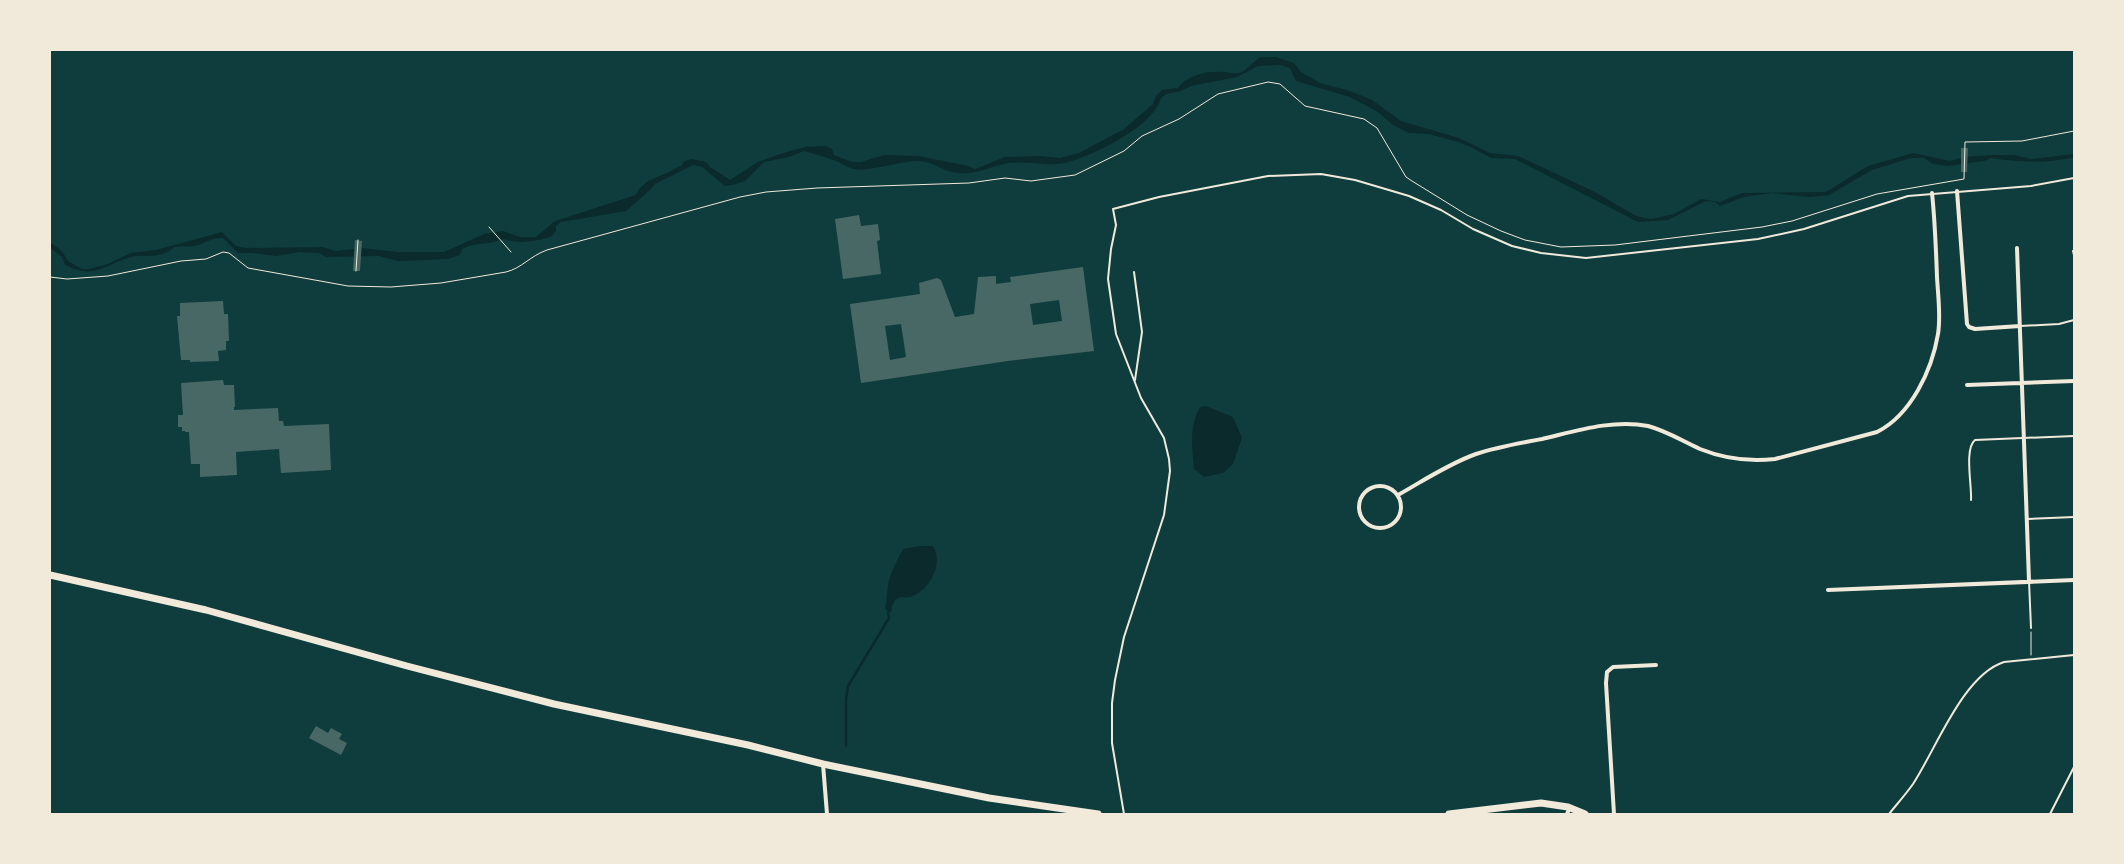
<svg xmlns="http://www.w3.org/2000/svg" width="2124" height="864" font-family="Rubik,sans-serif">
	<rect width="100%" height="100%" fill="#0f3d3e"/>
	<path fill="#0a2a2b" d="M 1261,57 L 1276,57 L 1294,63 L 1301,72 L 1320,83 L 1350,91 L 1372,100 L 1401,121 L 1459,138 L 1490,153 L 1518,156 L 1595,192 L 1634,215 L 1644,218 L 1652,219 L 1674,214 L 1701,199 L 1720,202 L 1742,193 L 1826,192 L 1868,166 L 1913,153 L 1950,161 L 1964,157 L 1993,155 L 2014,155 L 2031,159 L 2074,154 L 2074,157 C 2048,164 2018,162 1991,158 L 1984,161 L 1948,166 L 1933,164 L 1924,158 L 1911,158 L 1872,170 L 1829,195 L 1810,197 L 1772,193 L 1744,197 L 1720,206 L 1715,202 L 1706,201 L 1668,220 L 1638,222 L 1515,159 L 1491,158 L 1473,148 L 1458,142 L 1429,134 L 1409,133 L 1393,125 L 1378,112 L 1350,97 L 1296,81 L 1290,68 L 1280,65 L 1258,66 L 1237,77 L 1191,86 L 1181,91 L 1166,94 L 1161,98 C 1154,127 1086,160 1059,164 C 1042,165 1026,161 1009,163 C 991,166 977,175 958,173 C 943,172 933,161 918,161 C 901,161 868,172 854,169 C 848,168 842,163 836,161 C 826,157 815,154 804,151 L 789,157 L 764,162 L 745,181 L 733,185 L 725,186 L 702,167 L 693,165 L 655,184 L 650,190 L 626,211 L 561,222 L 556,226 L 556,231 L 551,237 C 536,241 519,245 504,239 C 490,245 475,242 462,249 L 460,255 L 448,259 L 398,261 L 379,256 L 326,257 L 319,253 L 300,252 L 276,256 L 253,253 L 238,253 L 223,238 C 211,237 205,244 194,246 C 188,247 181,246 175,247 C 171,249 169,252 165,253 C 154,258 142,254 131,257 C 103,265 96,280 65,265 L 62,257 L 50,248 L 50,242 L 62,251 L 68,261 L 82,269 L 89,269 L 108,264 L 131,253 L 156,250 L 222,232 L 236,246 L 245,248 L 322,247 L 336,251 L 362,248 L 398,252 L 444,252 L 484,234 L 503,231 L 520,237 L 536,237 L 555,221 L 636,195 L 639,189 L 648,181 L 667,173 L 682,165 L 684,161 L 692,159 L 706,162 L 710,167 L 730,180 L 758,162 L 780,154 L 805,147 L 825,146 L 832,149 L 834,155 L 852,162 L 861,162 L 884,155 L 918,156 L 968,166 L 975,169 L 1005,157 L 1040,156 L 1060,158 L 1079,153 L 1124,129 L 1153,104 L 1156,96 L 1162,90 L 1178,88 C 1187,75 1207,71 1223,72 C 1229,72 1233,74 1239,73 C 1247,71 1253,61 1261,57 Z
		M 1206,406 L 1233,417 L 1242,438 L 1233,464 L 1223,473 L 1204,477 L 1194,469 C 1192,447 1189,427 1200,407 Z
		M 920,546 L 933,546 C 944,563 930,589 913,596 C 908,599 902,596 898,598 C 893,600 892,607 891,612 L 888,612 L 885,608 C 887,600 887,592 888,584 C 891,572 897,560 903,549 Z"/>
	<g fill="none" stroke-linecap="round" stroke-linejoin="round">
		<path stroke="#0a2a2b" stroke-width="2.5" d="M 846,746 L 846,699 L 848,686 L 889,618 L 888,612"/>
	</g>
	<path fill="#486865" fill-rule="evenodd" d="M 1961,148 L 1968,148 L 1967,172 L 1961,172 Z
		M 859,215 L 861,226 L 878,224 L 880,240 L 877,241 L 881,274 L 843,279 L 835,219 Z
		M 355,240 L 362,241 L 360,271 L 353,271 Z
		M 1083,267 L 1094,351 L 1008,361 L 861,383 L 850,304 L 920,294 L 919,283 L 937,278 L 941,280 L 955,317 L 974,314 L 978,277 L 996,276 L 996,284 L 1011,282 L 1010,277 ZM 1059,300 L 1062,321 L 1033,325 L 1030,304 ZM 901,324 L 906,357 L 890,360 L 885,326 Z
		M 223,301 L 224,314 L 228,314 L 229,341 L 226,341 L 226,350 L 218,351 L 219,361 L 190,362 L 190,360 L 181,360 L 177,316 L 180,316 L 180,303 Z
		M 223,380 L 224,385 L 234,385 L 235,407 L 234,407 L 234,410 L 278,408 L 279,421 L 283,421 L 284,426 L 329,424 L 331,470 L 281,473 L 279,449 L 236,452 L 237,475 L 200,477 L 200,464 L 191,464 L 189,432 L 185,432 L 185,431 L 182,431 L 182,427 L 178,427 L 178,415 L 183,415 L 181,383 Z
		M 316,726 L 328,733 L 331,728 L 342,734 L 339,739 L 347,743 L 341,755 L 309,738 Z"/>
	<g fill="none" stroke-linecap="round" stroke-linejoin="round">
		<path stroke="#f1e9da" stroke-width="1" d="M 489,227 L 511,252
			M 356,271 L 358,240
			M 50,277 L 67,279 L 108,276 L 181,261 L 206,259 L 223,252 L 229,253 L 248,268 L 348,286 L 391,287 L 441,283 L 506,272 C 522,268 530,256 547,250 L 740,197 L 766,192 L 817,188 L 969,183 L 1005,178 L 1031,181 L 1075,175 L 1124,151 L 1142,136 L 1179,119 L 1218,94 L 1268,82 L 1280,84 L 1305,106 L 1364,119 L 1377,128 L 1406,177 L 1412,181 L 1467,215 L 1501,231 L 1525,240 L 1561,247 L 1615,245 L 1762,227 L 1792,221 L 1877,194 L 1964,179 L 1965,142 L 2022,141 L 2074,131
			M 2031,632 L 2031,655"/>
		<path stroke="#f1e9da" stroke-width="2" d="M 2073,251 L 2074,255
			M 1134,272 L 1142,332 L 1135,380
			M 2020,326 L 2059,324 L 2074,320
			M 1971,500 C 1972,485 1964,449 1975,440 L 2074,436
			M 2027,519 L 2074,517
			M 2029,581 L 2031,628
			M 1124,814 L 1112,743 L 1112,703 L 1115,680 L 1124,637 L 1164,515 L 1170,471 L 1169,459 L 1164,438 L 1141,398 L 1116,334 L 1108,279 L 1111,249 L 1116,225 L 1113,209 L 1159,197 L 1268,176 L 1321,174 L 1355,180 L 1409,196 L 1441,210 L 1473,229 L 1512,246 L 1541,253 L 1586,258 L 1758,239 L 1804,229 L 1908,196 L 2031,186 L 2074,178
			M 1889,814 C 1897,804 1906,794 1913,784 C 1936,749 1963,675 2004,662 L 2074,655
			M 2050,814 L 2074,767"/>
		<path stroke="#f1e9da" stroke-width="4" d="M 1957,191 L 1967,324 L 1969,327 L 1975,329 L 2020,326
			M 2017,248 L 2029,581
			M 1967,385 L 2074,381
			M1359 507a21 21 0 1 1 42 0a21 21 0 1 1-42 0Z
			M 1398,495 C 1423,481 1448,464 1476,454 C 1497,447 1520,443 1542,439 C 1576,431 1613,419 1648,426 C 1667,431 1682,441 1700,449 C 1725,459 1749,462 1775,459 L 1877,432 C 1911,415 1932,370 1938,334 C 1941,316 1938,296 1937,277 C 1936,249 1935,221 1932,193
			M 1828,590 L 2074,580
			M 823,764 L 827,814
			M 1567,814 L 1570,807
			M 1614,814 L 1606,683 L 1607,672 L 1613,667 L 1656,665"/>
		<path stroke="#f1e9da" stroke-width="7" d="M 50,575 L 206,610 L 407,666 L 554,704 L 748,745 L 823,764 L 989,798 L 1098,814
			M 1449,814 L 1541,803 L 1568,807 L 1585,814"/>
	</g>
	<rect width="2124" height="864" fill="none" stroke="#f1e9da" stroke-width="102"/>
</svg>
